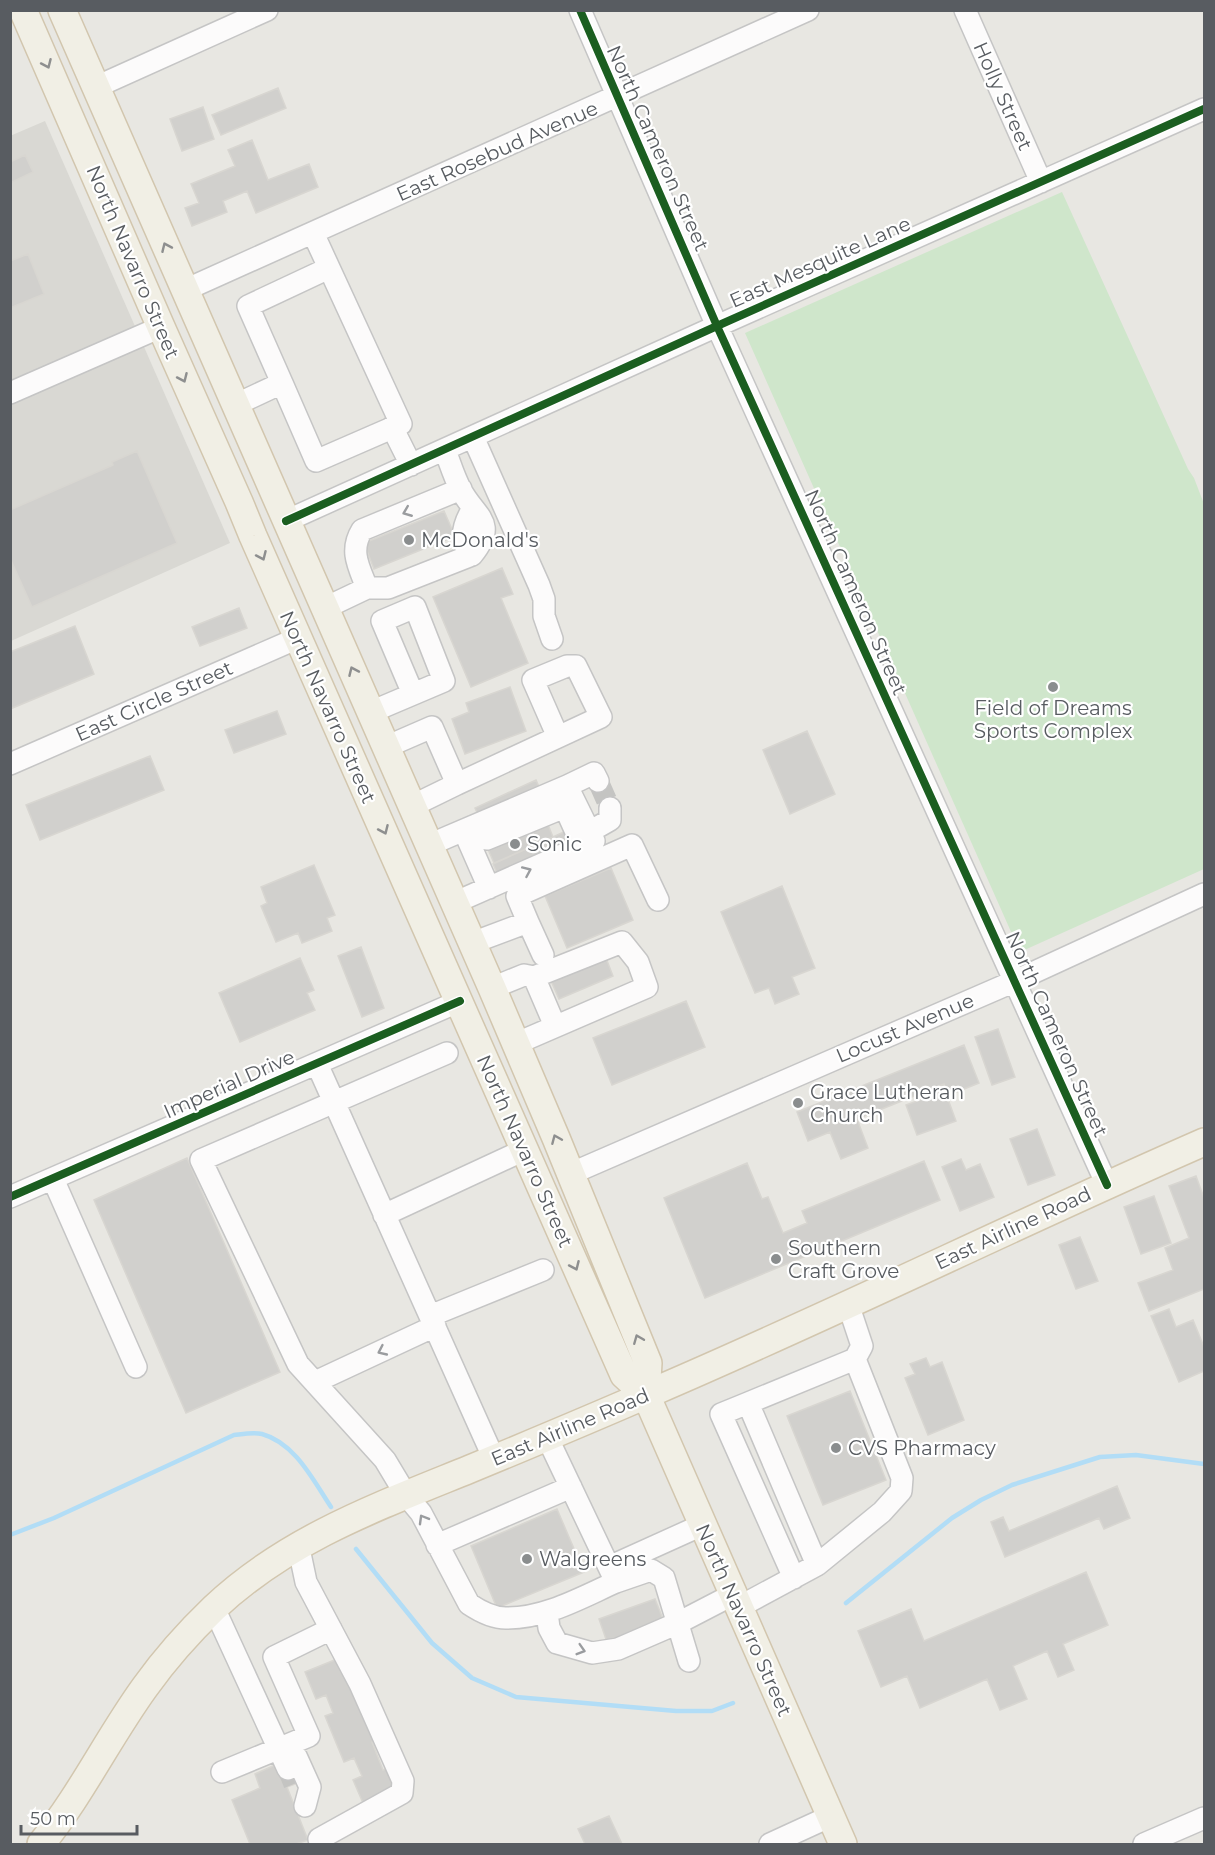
<svg xmlns="http://www.w3.org/2000/svg" width="1215" height="1855" font-family="Montserrat,sans-serif">
	<rect width="100%" height="100%" fill="#e8e7e2"/>
	<path fill="#d9d8d3" d="M 45,121 L 230,543 L 11,641 L 10,136 Z"/>
	<path fill="#cfe6cb" d="M 1062,192 L 1188,469 L 1194,478 L 1204,504 L 1204,869 L 1020,952 L 745,333 Z"/>
	<g fill="none" stroke-linecap="round" stroke-linejoin="round">
		<path stroke="#b2ddf6" stroke-width="4.5" d="M 10,1535 L 54,1518 L 234,1435 C 243,1434 254,1432 262,1434 C 295,1443 313,1480 331,1507
			M 356,1549 L 432,1643 L 472,1678 L 516,1697 L 676,1711 L 712,1711 L 733,1703
			M 846,1603 L 952,1518 L 981,1500 L 1012,1485 L 1100,1457 L 1136,1455 L 1204,1464"/>
	</g>
	<path fill="#d1d0cd" stroke="#d8d6d1" stroke-width="1.5" d="M 278,88 L 286,108 L 221,135 L 212,115 Z
		M 203,107 L 214,139 L 182,151 L 170,119 Z
		M 252,140 L 268,180 L 309,164 L 318,187 L 256,213 L 247,191 L 223,201 L 227,212 L 192,226 L 185,208 L 199,203 L 191,184 L 235,166 L 228,150 Z
		M 25,155 L 33,172 L 10,183 L 10,162 Z
		M 28,254 L 44,294 L 10,308 L 10,261 Z
		M 137,451 L 177,543 L 32,607 L 10,558 L 10,510 L 113,465 L 112,462 Z
		M 444,511 L 455,536 L 374,569 L 364,543 Z
		M 502,568 L 513,594 L 501,598 L 528,663 L 471,687 L 433,597 Z
		M 239,608 L 247,628 L 200,646 L 192,627 Z
		M 75,626 L 94,674 L 10,709 L 10,652 Z
		M 510,687 L 526,731 L 465,754 L 452,719 L 469,712 L 466,703 Z
		M 277,711 L 286,734 L 234,753 L 225,730 Z
		M 807,731 L 835,794 L 790,814 L 763,750 Z
		M 150,756 L 164,790 L 40,840 L 26,805 Z
		M 536,780 L 540,789 L 479,817 L 475,808 Z
		M 547,822 L 553,837 L 494,863 L 487,847 Z
		M 566,831 L 570,840 L 497,873 L 493,864 Z
		M 314,865 L 335,915 L 327,918 L 332,931 L 302,943 L 298,933 L 276,942 L 261,906 L 267,903 L 261,887 Z
		M 611,868 L 633,920 L 567,948 L 545,896 Z
		M 782,886 L 815,968 L 792,977 L 799,994 L 775,1004 L 769,988 L 755,993 L 721,912 Z
		M 361,947 L 384,1008 L 362,1017 L 338,956 Z
		M 300,958 L 314,990 L 307,993 L 315,1010 L 240,1042 L 219,993 Z
		M 606,958 L 613,976 L 559,999 L 551,981 Z
		M 686,1001 L 705,1047 L 612,1085 L 593,1038 Z
		M 998,1029 L 1015,1077 L 992,1085 L 975,1037 Z
		M 964,1045 L 979,1083 L 949,1095 L 944,1084 L 857,1119 L 868,1148 L 841,1159 L 830,1132 L 808,1141 L 797,1112 Z
		M 945,1091 L 956,1121 L 917,1135 L 906,1105 Z
		M 1037,1129 L 1055,1175 L 1028,1185 L 1010,1139 Z
		M 187,1158 L 280,1372 L 186,1413 L 94,1200 Z
		M 961,1159 L 966,1170 L 980,1164 L 994,1197 L 960,1211 L 942,1167 Z
		M 924,1161 L 940,1200 L 705,1298 L 664,1198 L 747,1163 L 762,1199 L 768,1197 L 783,1233 L 807,1223 L 802,1211 Z
		M 1196,1176 L 1204,1198 L 1204,1289 L 1149,1311 L 1138,1283 L 1173,1270 L 1165,1248 L 1189,1238 L 1169,1186 Z
		M 1154,1196 L 1171,1243 L 1141,1254 L 1124,1207 Z
		M 1080,1237 L 1098,1281 L 1076,1289 L 1059,1245 Z
		M 1169,1309 L 1176,1327 L 1193,1320 L 1204,1347 L 1204,1371 L 1179,1382 L 1151,1316 Z
		M 926,1358 L 930,1367 L 942,1362 L 964,1420 L 928,1435 L 905,1378 L 915,1374 L 910,1364 Z
		M 850,1391 L 886,1480 L 823,1505 L 787,1416 Z
		M 1117,1486 L 1130,1518 L 1104,1529 L 1099,1518 L 1005,1557 L 991,1522 L 1003,1517 L 1009,1531 Z
		M 557,1509 L 584,1572 L 497,1608 L 471,1546 Z
		M 1086,1572 L 1108,1625 L 1063,1644 L 1074,1670 L 1058,1677 L 1047,1651 L 1013,1666 L 1027,1699 L 1000,1710 L 987,1679 L 920,1708 L 907,1676 L 881,1687 L 858,1631 L 911,1609 L 924,1641 Z
		M 655,1599 L 665,1624 L 608,1645 L 599,1619 Z
		M 342,1657 L 376,1740 L 372,1742 L 383,1770 L 391,1767 L 399,1788 L 363,1803 L 353,1780 L 362,1776 L 354,1758 L 344,1762 L 325,1716 L 333,1713 L 326,1695 L 316,1699 L 305,1672 Z
		M 275,1765 L 278,1773 L 294,1767 L 300,1782 L 287,1787 L 308,1840 L 296,1844 L 250,1844 L 232,1800 L 260,1788 L 255,1774 Z
		M 609,1816 L 622,1844 L 585,1844 L 578,1829 Z"/>
	<g fill="none" stroke-linecap="round" stroke-linejoin="round">
		<path stroke="#c4c4c2" stroke-width="21" stroke-dasharray="21 10" stroke-linecap="butt" d="M 598,781 L 610,808
			M 288,1769 L 294,1784"/>
		<defs>
			<path id="minor" d="M 580,10 L 717,326 L 1107,1185
				M 965,10 L 1041,182
				M 96,87 L 267,10
				M 185,290 L 808,10
				M 282,383 L 248,306 L 329,268
				M 10,393 L 161,327
				M 235,405 L 282,383 L 316,461 L 401,424 L 313,233
				M 392,427 L 411,465
				M 473,437 L 539,585 L 544,599 L 544,616 L 552,639
				M 286,521 L 717,326 L 1204,109
				M 472,555 C 457,541 464,523 473,508
				M 367,588 C 359,567 349,551 362,530 L 461,489
				M 325,608 L 367,588 L 388,588 L 472,555 C 499,522 475,517 461,490 C 454,477 450,463 445,450
				M 371,712 L 444,681 L 415,607 L 382,621 L 413,694
				M 386,747 L 432,727 L 457,784 L 412,806
				M 10,764 L 298,638
				M 457,784 L 601,717 L 576,666 L 567,666 L 533,680 L 558,737
				M 567,786 L 594,773 L 598,781
				M 469,829 L 487,839 L 560,809 L 567,812 L 576,832
				M 464,831 L 489,888
				M 589,832 L 610,820 L 610,808
				M 429,845 L 567,786 L 594,841 L 454,903
				M 528,922 L 517,896 L 632,845 L 658,900
				M 472,943 L 528,922 L 543,955
				M 492,988 L 524,975 L 534,977
				M 515,1044 L 647,987 L 638,962 L 622,942 L 534,977 L 555,1026
				M 447,1053 L 201,1160 L 298,1364 L 385,1460 L 406,1495 L 421,1513 L 469,1604 C 481,1612 494,1619 508,1618 C 546,1618 582,1597 616,1582
				M 317,1064 L 494,1459
				M 570,1174 L 1015,981 L 1204,894
				M 53,1179 L 136,1367
				M 10,1197 L 460,1001
				M 384,1215 L 524,1150
				M 430,1316 L 543,1270
				M 315,1382 L 435,1326
				M 748,1403 L 721,1414 L 794,1578
				M 547,1437 L 616,1582 L 651,1570 L 664,1578 L 689,1661
				M 298,1544 L 306,1582 L 360,1684 L 403,1781 L 402,1793 L 319,1839
				M 437,1545 L 571,1487
				M 817,1565 L 882,1512 L 901,1491 L 902,1478 L 855,1359
				M 609,1567 L 702,1525
				M 739,1607 L 817,1565 L 748,1403 L 855,1359 L 862,1346 L 848,1304
				M 214,1608 L 288,1769
				M 547,1612 L 549,1628 L 557,1643 L 592,1653 L 618,1649 L 678,1623 L 732,1595
				M 285,1752 L 296,1756 L 310,1787 L 305,1806
				M 222,1772 L 309,1736 L 274,1657 L 331,1629
				M 770,1844 L 831,1816
				M 1144,1844 L 1204,1818"/>
			<path id="major" d="M 23,10 L 161,327 L 239,502 L 253,536 L 624,1375 L 646,1395 L 843,1844
				M 62,10 L 492,988 L 556,1138 L 648,1363 L 646,1395
				M 41,1844 C 81,1795 108,1738 145,1687 C 165,1659 189,1632 214,1608 C 287,1539 379,1506 470,1469 C 533,1443 595,1417 657,1390 C 841,1311 1021,1222 1204,1142"/>
		</defs>
		<use href="#minor" stroke="#c5c5c5" stroke-width="24"/>
		<use href="#major" stroke="#d2c6ae" stroke-width="30"/>
		<use href="#minor" stroke="#fcfbfb" stroke-width="21"/>
		<use href="#major" stroke="#f1efe5" stroke-width="27"/>
		<defs>
			<path id="cycleway" d="M 580,10 L 717,326 L 1107,1185
				M 286,521 L 717,326 L 1204,109
				M 10,1197 L 460,1001"/>
		</defs>
		<use href="#cycleway" stroke="#fff" stroke-width="11"/>
		<use href="#cycleway" stroke="#1b5e20" stroke-width="8"/>
	</g>
	<defs><path id="oneway-chevron" d="M-2-3.5L2.5 0L-2 3.5" fill="none" stroke-width="1.6" stroke-linecap="round" stroke-linejoin="round" transform="scale(1.5)"/></defs>
	<g stroke="#8e8f8f">
		<use href="#oneway-chevron" transform="translate(47 64) rotate(66)"/>
		<use href="#oneway-chevron" transform="translate(166 247) rotate(-114)"/>
		<use href="#oneway-chevron" transform="translate(183 378) rotate(66)"/>
		<use href="#oneway-chevron" transform="translate(262 556) rotate(66)"/>
		<use href="#oneway-chevron" transform="translate(353 671) rotate(-114)"/>
		<use href="#oneway-chevron" transform="translate(384 830) rotate(66)"/>
		<use href="#oneway-chevron" transform="translate(556 1139) rotate(-113)"/>
		<use href="#oneway-chevron" transform="translate(575 1266) rotate(66)"/>
		<use href="#oneway-chevron" transform="translate(638 1339) rotate(-112)"/>
	</g>
	<g stroke="#9a9c9f">
		<use href="#oneway-chevron" transform="translate(407 512) rotate(158)"/>
		<use href="#oneway-chevron" transform="translate(527 871) rotate(-24)"/>
		<use href="#oneway-chevron" transform="translate(382 1351) rotate(155)"/>
		<use href="#oneway-chevron" transform="translate(423 1519) rotate(-120)"/>
		<use href="#oneway-chevron" transform="translate(581 1650) rotate(17)"/>
	</g>
	<g fill="#8a8d8e" stroke="#fff" stroke-width="2">
		<circle cx="409" cy="540" r="6"/>
		<circle cx="1053" cy="687" r="6"/>
		<circle cx="515" cy="844" r="6"/>
		<circle cx="798" cy="1103" r="6"/>
		<circle cx="776" cy="1259" r="6"/>
		<circle cx="836" cy="1448" r="6"/>
		<circle cx="527" cy="1559" r="6"/>
	</g>
	<g text-anchor="middle" dominant-baseline="central" stroke-width="4.5" stroke-linejoin="round" paint-order="stroke">
		<g font-size="20" fill="#585c61" stroke="#fff">
			<text transform="translate(1003 96) rotate(66)">Holly Street</text>
			<text transform="translate(658 148) rotate(66)">North Cameron Street</text>
			<text transform="translate(497 151) rotate(-24)">East Rosebud Avenue</text>
			<text transform="translate(133 262) rotate(67)">North Navarro Street</text>
			<text transform="translate(820 262) rotate(-24)">East Mesquite Lane</text>
			<text transform="translate(856 592) rotate(66)">North Cameron Street</text>
			<text transform="translate(154 701) rotate(-24)">East Circle Street</text>
			<text transform="translate(328 707) rotate(66)">North Navarro Street</text>
			<text transform="translate(905 1028) rotate(-23)">Locust Avenue</text>
			<text transform="translate(1057 1034) rotate(66)">North Cameron Street</text>
			<text transform="translate(229 1084) rotate(-24)">Imperial Drive</text>
			<text transform="translate(525 1151) rotate(66)">North Navarro Street</text>
			<text transform="translate(1013 1228) rotate(-25)">East Airline Road</text>
			<text transform="translate(570 1427) rotate(-23)">East Airline Road</text>
			<text transform="translate(744 1620) rotate(66)">North Navarro Street</text>
		</g>
		<g font-size="20" fill="#585c61" stroke="#fff" text-anchor="start">
			<text x="421" y="540">McDonald's</text>
			<text x="1053" y="708" text-anchor="middle">Field of Dreams<tspan x="1053" dy="23">Sports Complex</tspan></text>
			<text x="527" y="844">Sonic</text>
			<text x="810" y="1092">Grace Lutheran<tspan x="810" dy="23">Church</tspan></text>
			<text x="788" y="1248">Southern<tspan x="788" dy="23">Craft Grove</tspan></text>
			<text x="848" y="1448">CVS Pharmacy</text>
			<text x="539" y="1559">Walgreens</text>
		</g>
	</g>
	<rect width="1215" height="1855" fill="none" stroke="#585c61" stroke-width="24"/>
	<path d="M21 1825v9h116v-9" fill="none" stroke="#585c61" stroke-width="3"/>
	<text x="30" y="1825" font-size="18" fill="#585c61" stroke="#ffffff" stroke-width="4.5" paint-order="stroke">50 m</text>
</svg>
